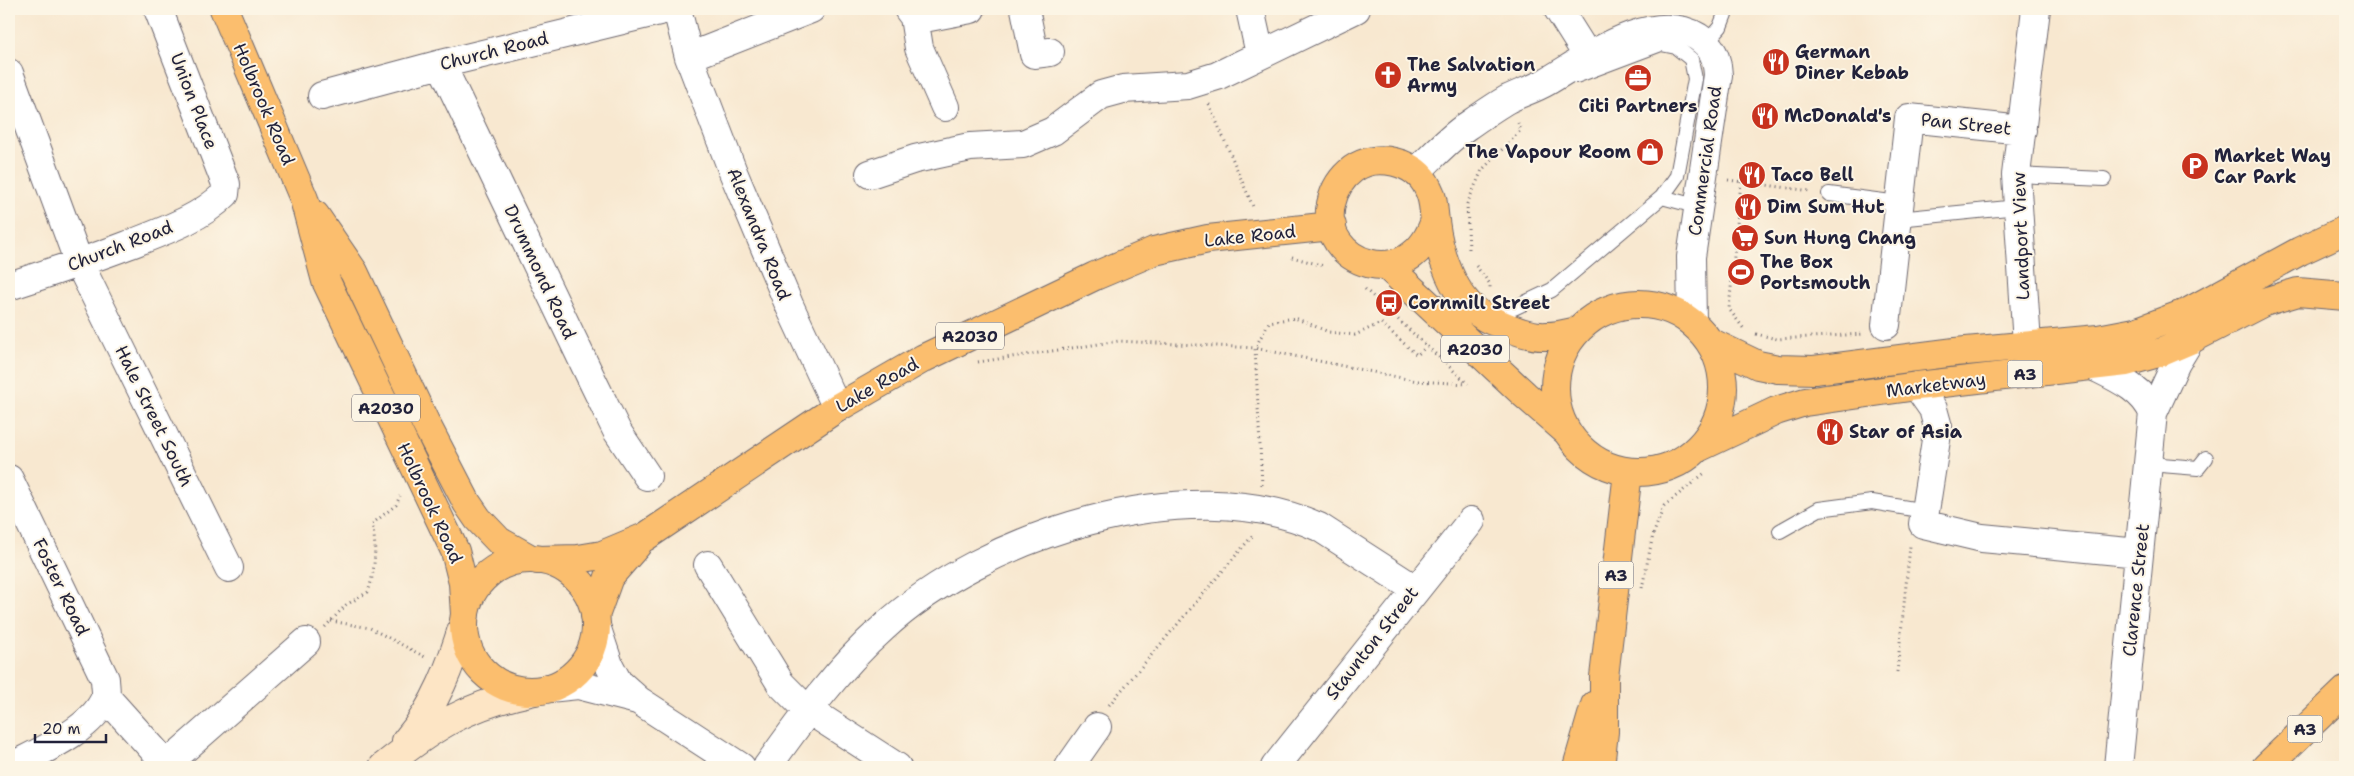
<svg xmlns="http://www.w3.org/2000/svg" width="2354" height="776" viewBox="0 0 2354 776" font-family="'Shantell Sans',sans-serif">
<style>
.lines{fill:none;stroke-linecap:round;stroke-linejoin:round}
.service-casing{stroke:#6d676f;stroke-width:16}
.minor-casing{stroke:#6d676f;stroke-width:30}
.secondary-casing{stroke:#6d676f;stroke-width:30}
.primary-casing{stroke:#6d676f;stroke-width:30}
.path{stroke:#6d676f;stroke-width:3;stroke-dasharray:1 4;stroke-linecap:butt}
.service{stroke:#fff;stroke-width:14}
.minor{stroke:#fff;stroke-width:28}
.secondary{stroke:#fde5c5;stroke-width:28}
.primary{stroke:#fbbe6e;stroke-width:28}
.labels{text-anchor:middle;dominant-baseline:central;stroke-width:4;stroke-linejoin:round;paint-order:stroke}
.shield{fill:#fcf5e5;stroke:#63616e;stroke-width:1}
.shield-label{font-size:16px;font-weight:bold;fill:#22223b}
.street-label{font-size:18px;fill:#22223b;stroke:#fcf5e5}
.poi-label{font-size:18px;font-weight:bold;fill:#22223b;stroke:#fcf5e5;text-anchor:start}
</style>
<rect width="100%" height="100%" fill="#fcf5e5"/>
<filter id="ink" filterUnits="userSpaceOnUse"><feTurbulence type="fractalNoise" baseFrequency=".02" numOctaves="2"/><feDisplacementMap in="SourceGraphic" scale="10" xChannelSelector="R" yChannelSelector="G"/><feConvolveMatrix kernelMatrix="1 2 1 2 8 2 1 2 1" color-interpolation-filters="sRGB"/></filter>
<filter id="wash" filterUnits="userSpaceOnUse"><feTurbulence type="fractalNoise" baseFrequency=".0096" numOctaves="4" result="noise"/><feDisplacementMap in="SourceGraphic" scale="20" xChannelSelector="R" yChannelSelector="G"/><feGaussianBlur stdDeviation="1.12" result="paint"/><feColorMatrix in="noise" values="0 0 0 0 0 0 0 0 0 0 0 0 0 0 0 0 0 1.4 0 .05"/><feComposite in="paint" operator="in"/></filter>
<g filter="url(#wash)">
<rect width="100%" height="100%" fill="#f8e8d0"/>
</g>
<g filter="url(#ink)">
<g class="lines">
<g class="service-casing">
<path id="service" d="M1706,43L1720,27L1727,9
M2016,175L2104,179
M1829,194L1899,203
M1662,197L1699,207
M1898,219L2018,207
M1485,315L1514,308L1552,290L1662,197L1677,176L1695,79L1691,59L1676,47L1661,44L1576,76
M2149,464L2198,468L2206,458
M1780,531L1819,509L1872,502L1925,511"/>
</g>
<g class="minor-casing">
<path id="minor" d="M677,9L689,57L733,172L790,307L837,408
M908,9L914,17L919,48L945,107
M1025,9L1034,54L1050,52
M1250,9L1260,54
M1558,9L1587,55
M914,17L924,18L971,9
M689,57L811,9
M441,64L594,384L617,431L647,476
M9,73L79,263L229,568
M322,96L441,64L668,9
M1416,172C1432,157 1448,139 1467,126C1480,117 1494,107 1508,99C1520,93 1534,89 1546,82C1586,59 1651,9 1698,37C1713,47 1717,58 1718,75L1691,257L1692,322
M870,174L915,159L970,147L1023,144L1053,131L1101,95L1123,89L1188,85L1217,76L1356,9
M9,286C49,273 89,260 128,245C161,232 200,219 225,194L226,184L158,9
M1886,325L1909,118L2022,130
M2027,344L2016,175L2036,9
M2095,367C2117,378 2143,389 2153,413
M1917,386L1933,409L1938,427L1923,524L1982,538L2139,553
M9,479L105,679C105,684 107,693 105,698C92,730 39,752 10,767
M708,565L781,684L804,707L897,767
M596,626L609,665L618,682L638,700L741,767
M549,688L578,685L637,700
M106,697L169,767
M167,764L306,642
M767,767C802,718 838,668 883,628C984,535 1188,468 1319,527L1415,589
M1069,767L1097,727
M1275,767L1471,521
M2118,767L2153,413L2176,363L2190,340"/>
</g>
<g class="secondary-casing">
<path id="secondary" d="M406,741C436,706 451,665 464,622
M383,767C436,725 467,705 534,691"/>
</g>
<g class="primary-casing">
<path id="primary" d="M224,9L304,199L326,281L455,551L463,583L465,615
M315,215L354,272L426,424L467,503L478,519L499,541L531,559
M1435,220C1411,297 1318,264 1331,204C1334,190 1341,178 1353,169C1376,152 1416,161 1428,188C1434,199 1433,208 1435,221C1439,253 1453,298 1483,316C1490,321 1499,323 1507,327C1519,332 1534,337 1547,336C1557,336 1568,333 1577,331
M1386,265L1525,395L1565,430
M1555 388a84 84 0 1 1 168 0a84 84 0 1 1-168 0Z
M1710,342L1758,365L1778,369L1814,370L1955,352L2098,339L2135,332L2188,312L2300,251L2345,230
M1700,447L1776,411L1805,402L1917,386L2126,362L2162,352L2190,340L2264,302L2298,292L2345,296
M464 625a66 66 0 1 1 132 0a66 66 0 1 1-132 0Z
M537,560L578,559L602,555L645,537L837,408L924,358L1095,276L1154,251L1208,239L1332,226
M595,616L609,577L637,545
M1577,767L1595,705
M1600,767L1604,732V677L1628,472
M2266,767L2345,691"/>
</g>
<path class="path" d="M1209,104L1254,209
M1728,180L1811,191
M1741,182L1729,309L1744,329
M1469,249L1467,204L1482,170L1521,130L1518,123
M1292,257L1324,266
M1476,266L1490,284V289
M1365,289L1468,384
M1756,334L1777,339L1864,334
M978,362L1119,341L1255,348L1417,381L1467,384
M1262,485L1255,348L1269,322L1295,318L1329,332L1355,335L1381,323L1417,355L1426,347
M1642,588L1653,535L1664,506L1706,472
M331,621L370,628L427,658
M325,627L346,605L368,592C375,572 377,545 372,524L396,505L400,496
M1897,672L1910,546
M1109,705L1254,534"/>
<use href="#service" class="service"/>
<use href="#minor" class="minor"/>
<use href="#secondary" class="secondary"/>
<use href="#primary" class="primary"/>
</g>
</g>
<defs>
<g id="restaurant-disc" transform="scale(1.4375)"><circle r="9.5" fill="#c8321e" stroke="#fcf5e5"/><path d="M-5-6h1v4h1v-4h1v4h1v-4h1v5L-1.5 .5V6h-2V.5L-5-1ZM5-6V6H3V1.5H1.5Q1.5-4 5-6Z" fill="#fff"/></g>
<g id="church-disc" transform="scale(1.4375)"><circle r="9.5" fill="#c8321e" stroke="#fcf5e5"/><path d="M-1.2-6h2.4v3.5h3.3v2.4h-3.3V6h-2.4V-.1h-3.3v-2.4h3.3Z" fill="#fff"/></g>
<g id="office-disc" transform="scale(1.4375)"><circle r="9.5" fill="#c8321e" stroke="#fcf5e5"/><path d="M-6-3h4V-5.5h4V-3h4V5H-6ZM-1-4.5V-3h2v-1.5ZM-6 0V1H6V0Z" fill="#fff"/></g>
<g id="shop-disc" transform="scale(1.4375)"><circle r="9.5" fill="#c8321e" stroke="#fcf5e5"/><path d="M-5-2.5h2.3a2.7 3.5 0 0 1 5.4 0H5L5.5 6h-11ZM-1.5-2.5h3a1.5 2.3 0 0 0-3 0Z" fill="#fff"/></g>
<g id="parking-disc" transform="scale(1.4375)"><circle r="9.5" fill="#c8321e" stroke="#fcf5e5"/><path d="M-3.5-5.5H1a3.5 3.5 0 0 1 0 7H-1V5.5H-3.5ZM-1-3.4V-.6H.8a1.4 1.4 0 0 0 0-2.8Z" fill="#fff"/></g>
<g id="supermarket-disc" transform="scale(1.4375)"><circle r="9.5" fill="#c8321e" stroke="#fcf5e5"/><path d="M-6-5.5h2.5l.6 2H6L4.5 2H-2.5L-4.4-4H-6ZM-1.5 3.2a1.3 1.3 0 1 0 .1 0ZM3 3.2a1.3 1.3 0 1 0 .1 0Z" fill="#fff"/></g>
<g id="stadium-disc" transform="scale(1.4375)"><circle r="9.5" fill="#c8321e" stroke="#fcf5e5"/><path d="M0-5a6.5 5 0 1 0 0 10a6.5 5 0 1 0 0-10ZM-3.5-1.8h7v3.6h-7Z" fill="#fff"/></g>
<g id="bus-disc" transform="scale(1.4375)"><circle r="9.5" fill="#c8321e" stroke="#fcf5e5"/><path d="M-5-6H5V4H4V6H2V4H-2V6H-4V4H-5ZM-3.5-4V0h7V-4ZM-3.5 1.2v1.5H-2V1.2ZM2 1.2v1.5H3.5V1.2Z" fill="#fff"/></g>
</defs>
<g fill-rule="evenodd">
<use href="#restaurant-disc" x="1776" y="62"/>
<use href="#church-disc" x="1388" y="75"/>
<use href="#office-disc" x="1638" y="78"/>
<use href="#restaurant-disc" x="1765" y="116"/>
<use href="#shop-disc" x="1650" y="152"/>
<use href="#parking-disc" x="2195" y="166"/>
<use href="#restaurant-disc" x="1752" y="175"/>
<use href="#restaurant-disc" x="1748" y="207"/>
<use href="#supermarket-disc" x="1745" y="238"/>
<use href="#stadium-disc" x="1741" y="272"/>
<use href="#bus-disc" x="1389" y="303"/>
<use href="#restaurant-disc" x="1830" y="432"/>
</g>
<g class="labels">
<g class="shield">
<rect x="936" y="322.5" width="68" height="27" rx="4"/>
<rect x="1441" y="335.5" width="68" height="27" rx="4"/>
<rect x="2007.5" y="360.5" width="35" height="27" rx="4"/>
<rect x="352" y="394.5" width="68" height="27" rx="4"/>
<rect x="1598.5" y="561.5" width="35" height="27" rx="4"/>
<rect x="2287.5" y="715.5" width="35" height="27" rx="4"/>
</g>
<g class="shield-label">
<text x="970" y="336">A2030</text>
<text x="1475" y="349">A2030</text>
<text x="2025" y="374">A3</text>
<text x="386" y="408">A2030</text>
<text x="1616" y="575">A3</text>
<text x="2305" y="729">A3</text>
</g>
<g class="street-label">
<text transform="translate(494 51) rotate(-14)">Church Road</text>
<text transform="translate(194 101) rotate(69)">Union Place</text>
<text transform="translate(264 104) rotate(67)">Holbrook Road</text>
<text transform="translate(1966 124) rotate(6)">Pan Street</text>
<text transform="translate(1705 161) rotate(-82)">Commercial Road</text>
<text transform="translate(759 234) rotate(68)">Alexandra Road</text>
<text transform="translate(1250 236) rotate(-6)">Lake Road</text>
<text transform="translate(2021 236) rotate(-92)">Landport View</text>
<text transform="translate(120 246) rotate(-21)">Church Road</text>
<text transform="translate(540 272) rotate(65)">Drummond Road</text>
<text transform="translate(877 385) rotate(-30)">Lake Road</text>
<text transform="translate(1936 385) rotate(-7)">Marketway</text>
<text transform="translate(154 416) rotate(64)">Hale Street South</text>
<text transform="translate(430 503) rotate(65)">Holbrook Road</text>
<text transform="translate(61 587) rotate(64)">Foster Road</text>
<text transform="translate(2136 590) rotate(-84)">Clarence Street</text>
<text transform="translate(1372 643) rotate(-52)">Staunton Street</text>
</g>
<g class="poi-label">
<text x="1795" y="52">German<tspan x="1795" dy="21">Diner Kebab</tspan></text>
<text x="1407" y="65">The Salvation<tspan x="1407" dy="21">Army</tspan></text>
<text x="1638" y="106" text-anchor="middle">Citi Partners</text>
<text x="1784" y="116">McDonald's</text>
<text x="1631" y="152" text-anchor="end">The Vapour Room</text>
<text x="2214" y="156">Market Way<tspan x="2214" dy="21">Car Park</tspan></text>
<text x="1771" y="175">Taco Bell</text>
<text x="1767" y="207">Dim Sum Hut</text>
<text x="1764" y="238">Sun Hung Chang</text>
<text x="1760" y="262">The Box<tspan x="1760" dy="21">Portsmouth</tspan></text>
<text x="1408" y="303">Cornmill Street</text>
<text x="1849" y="432">Star of Asia</text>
</g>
</g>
<rect width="2354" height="776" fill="none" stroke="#fcf5e5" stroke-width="30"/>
<path d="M35 734v8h71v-8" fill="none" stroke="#22223b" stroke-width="2.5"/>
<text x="42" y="734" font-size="15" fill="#22223b" stroke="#fcf5e5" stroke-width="4" paint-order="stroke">20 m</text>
</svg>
